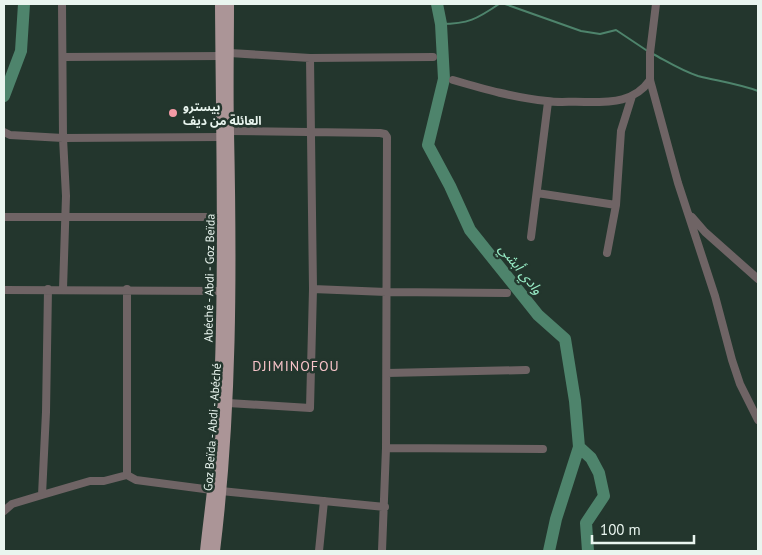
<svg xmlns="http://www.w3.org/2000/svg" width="762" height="555" viewBox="0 0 762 555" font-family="'PT Sans','Noto Sans Arabic',sans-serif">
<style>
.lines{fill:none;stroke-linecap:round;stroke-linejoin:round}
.stream{stroke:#4e846c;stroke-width:2}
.river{stroke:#4e846c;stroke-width:12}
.minor{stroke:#6f6465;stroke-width:8}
.major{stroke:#ab9597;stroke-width:10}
.poi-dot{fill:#f49aa5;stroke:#23362d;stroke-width:2}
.labels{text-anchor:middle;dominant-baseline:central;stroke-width:5;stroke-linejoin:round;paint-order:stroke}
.poi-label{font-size:12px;font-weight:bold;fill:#e9f5ef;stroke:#23362d;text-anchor:start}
.street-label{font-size:12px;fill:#e9f5ef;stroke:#23362d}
.water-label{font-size:14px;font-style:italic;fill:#9bf1ca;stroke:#23362d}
.neighbourhood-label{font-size:14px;letter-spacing:1px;fill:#f8c4c9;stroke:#23362d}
</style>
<rect width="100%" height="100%" fill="#23362d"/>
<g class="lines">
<path class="stream" d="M505,4L581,31L600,34L616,30L649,52
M441,24C468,24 477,19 499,4
M653,54C668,62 682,71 698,76C718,81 739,84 758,91"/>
<path class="river" d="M437,4L441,24L444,79L428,145L450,186L470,230L538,315L565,339L575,401L579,447L556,519L549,551
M4,96L21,51L24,4
M579,447L591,458L599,473L604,496L586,523L588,551"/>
<path class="minor" d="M62,4L63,138L66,196L63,289
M656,4L650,53V80L678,183L715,296L732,360L740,384L758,420
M230,53L310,58L433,57
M63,57L221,56
M453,80C484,89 515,98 547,101C559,103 572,101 585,102C610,102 634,103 650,80
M229,131L380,133L385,134L387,137L386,448L543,449
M4,132L10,135L63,138L221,137
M537,193L616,205
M4,217H226
M692,217L705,232L758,279
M531,237L548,102
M607,253L616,205L621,131L632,96
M48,289L46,412L42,495L90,481H104L127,475
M127,289V475L136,480L212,490
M313,289L386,292L507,293
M4,290L222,291
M387,373L526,370
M228,403L310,408L313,289L310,58
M221,491L385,507
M4,511L12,504L42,495
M319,551L324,501
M382,551L386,448"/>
<path class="major" d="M205,551C209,513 215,474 217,435C225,291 221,147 220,4
M215,551C232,412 232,272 229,132C228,89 229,47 229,4"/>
</g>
<circle class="poi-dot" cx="173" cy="113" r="5"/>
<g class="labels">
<g class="poi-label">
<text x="183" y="106">بيسترو<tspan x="183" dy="14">العائلة من ديف</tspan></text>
</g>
<g class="street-label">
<text transform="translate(209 278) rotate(-89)">Abéché - Abdi - Goz Beïda</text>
<text transform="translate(212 427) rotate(-86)">Goz Beïda - Abdi - Abéché</text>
</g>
<g class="water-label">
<text transform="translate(521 269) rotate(51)">وادي أبشي</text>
</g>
<g class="neighbourhood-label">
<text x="296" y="366">DJIMINOFOU</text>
</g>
</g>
<rect width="762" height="555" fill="none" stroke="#e9f5ef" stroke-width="10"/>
<path d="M592 535v8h102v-8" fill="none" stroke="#e9f5ef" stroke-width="2.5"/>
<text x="600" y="535" font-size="15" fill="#e9f5ef" stroke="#23362d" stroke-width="4" paint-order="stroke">100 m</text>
</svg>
